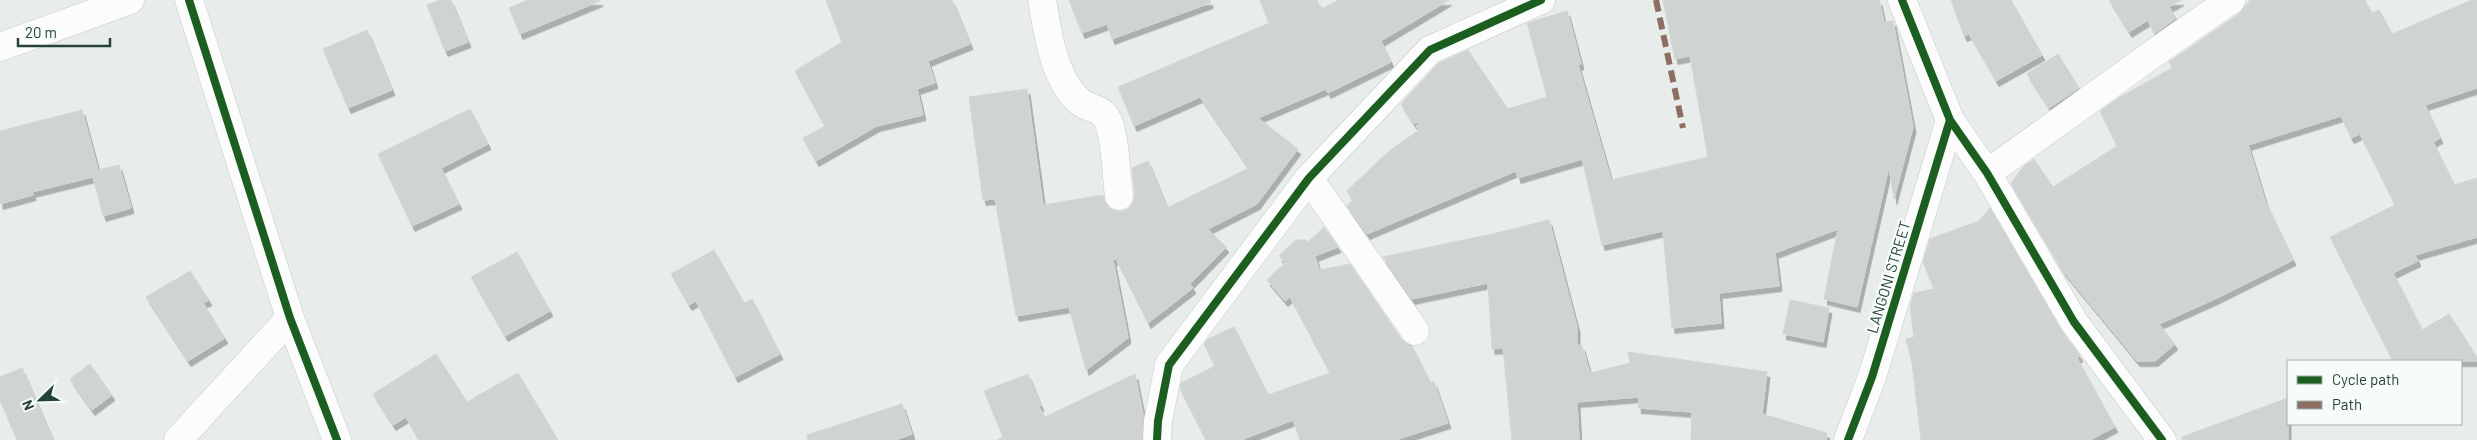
<svg xmlns="http://www.w3.org/2000/svg" width="2477" height="440" viewBox="0 0 2477 440" font-family="Barlow,sans-serif">
<style>
.building{fill:#cfd4d2;stroke:#d1d6d4;filter:url(#shadow)}
.lines{fill:none;stroke-linecap:round;stroke-linejoin:round}
.minor-casing{stroke:#c5cac8;stroke-width:29}
.minor{stroke:#fcfcfc;stroke-width:28}
.quiet{stroke:#8d6e63;stroke-width:6;stroke-dasharray:12 6;stroke-linecap:butt}
.cycleway-casing{stroke:#f7fbf9;stroke-width:11}
.cycleway{stroke:#1b5e20;stroke-width:8}
.labels{text-anchor:middle;dominant-baseline:central;stroke-width:4.5;stroke-linejoin:round;paint-order:stroke}
.street-label{font-size:15px;fill:#24423a;stroke:#f7fbf9}
</style>
<defs>
<filter id="shadow"><feDropShadow dx="3" dy="5.5" stdDeviation="0" flood-color="#0004"/></filter>
</defs>
<rect width="100%" height="100%" fill="#e8edeb"/>
<path class="building" d="M440,0H451L468,42L445,51L427,5Z
M528,0H600V1L520,34L509,8Z
M826,0H952L970,44L928,61L935,83L917,89L923,115L877,126L816,161L803,138L825,126L795,71L842,42Z
M1069,0H1210V3L1112,39L1107,24L1082,33Z
M1260,0H1317L1321,9L1339,0H1449L1381,41L1391,62L1328,93L1326,89L1258,118L1298,149L1257,204L1208,229L1226,247L1190,284L1193,288L1148,323L1116,259L1113,260L1128,338L1086,370L1069,307L1016,316L995,199L983,200L969,97L1027,89L1043,205L1103,195L1106,205L1112,210L1120,212L1128,209L1133,203L1135,195L1132,168L1148,161L1167,208L1249,168L1200,97L1134,126L1118,87L1269,23Z
M1663,0H1879L1884,22L1893,21L1913,127L1894,199L1889,166L1857,307L1824,299L1838,229L1775,253L1779,286L1719,293L1721,323L1672,328L1663,231L1602,245L1582,159L1518,178L1516,171L1367,234L1347,206L1353,200L1347,191L1389,151L1419,130L1416,126L1421,121L1414,124L1401,104L1439,63L1468,50L1508,109L1547,97L1527,23L1567,11L1581,64L1578,65L1611,180L1708,157L1690,56L1675,59Z
M1951,0H2011L2042,55L1996,81L1969,34L1964,36Z
M2109,0H2181L2169,7L2176,18L2154,34L2148,20L2129,32Z
M2250,0H2365L2372,13L2379,10L2392,34L2472,0H2477V88L2425,105L2440,138L2433,142L2454,185L2477,178V237L2415,255L2418,261L2393,273L2422,330L2449,314L2477,357V361H2393L2330,237L2395,205L2360,134L2351,138L2341,116L2248,145L2265,201L2293,260L2215,299L2159,324L2175,344L2155,361H2137L2063,271L2011,183L2024,166L2034,159L2053,187L2117,146L2100,111L2120,97L2172,68L2169,62L2240,13Z
M367,30L392,90L348,108L323,49Z
M2058,54L2079,88L2049,108L2027,74Z
M470,109L488,144L441,168L459,204L412,226L378,154Z
M82,110L98,170L119,165L131,208L103,216L93,177L32,192L33,195L0,204V131Z
M1990,208L2061,330L2080,356L2077,358L2115,427L2090,440H1921L1912,363L1906,339L1914,337L1910,307L1914,293L1934,289L1923,262L1930,239L1979,221Z
M1549,220L1577,327V345L1582,346L1590,373L1630,363L1628,352L1767,372L1762,414L1827,433L1826,440H1691L1692,412L1638,408L1639,397L1577,402L1579,440H1512L1503,348L1492,349L1488,283L1412,299L1383,257L1497,233Z
M1324,227L1338,247L1315,256L1319,270L1350,264L1402,340L1412,346L1430,383L1434,382L1448,423L1395,440H1300L1293,420L1241,440H1206L1180,389L1181,383L1215,366L1204,344L1208,339L1234,327L1268,395L1330,373L1290,297L1285,301L1267,280L1285,263L1279,256L1296,240H1306L1308,242Z
M714,250L744,303L752,299L780,354L735,377L696,301L689,305L671,274Z
M517,252L550,311L505,336L471,277Z
M190,271L209,300L203,303L225,338L188,361L146,297Z
M1790,300L1829,308L1823,342L1783,334Z
M436,354L467,402L518,373L558,440H419L406,417L393,425L373,394Z
M90,364L112,395L92,410L70,379Z
M22,368L53,440H17L0,400V377Z
M1028,374L1041,406L1039,407L1045,417L1135,374L1143,415L1142,440H997L1003,437L984,391Z
M2288,398V440H2182V437Z
M902,404L912,434L895,440H808L807,435Z"/>
<g class="lines">
<g class="minor-casing">
<path id="minor" d="M189,0L290,318L337,440
M1042,0C1048,33 1053,77 1079,101C1090,111 1103,105 1110,126C1116,147 1116,174 1119,196
M1902,0L1950,120L1987,173L2074,322L2162,440
M0,47L130,0
M1987,173C2069,116 2148,55 2231,0
M1309,178L1415,331
M178,440L290,318
M1157,440L1158,421L1169,365L1309,178L1430,50L1541,0
M1848,440L1872,377L1950,120"/>
</g>
<use href="#minor" class="minor"/>
<path class="quiet" d="M1656,0L1683,128"/>
<g class="cycleway-casing">
<path id="cycleway" d="M189,0L290,318L337,440
M1902,0L1950,120L1987,173L2074,322L2162,440
M1157,440L1158,421L1169,365L1309,178L1430,50L1541,0
M1848,440L1872,377L1950,120"/>
</g>
<use href="#cycleway" class="cycleway"/>
</g>
<g class="labels">
<g class="street-label">
<text transform="translate(1888 277) rotate(-73)">LANGONI STREET</text>
</g>
</g>
<rect x="2287" y="360" width="175" height="65" fill="#f7fbf9" stroke="#a3b1ad"/>
<rect x="2297" y="376" width="25" height="8" fill="#1b5e20" stroke="#a3b1ad"/>
<text x="2332" y="385" font-size="15" fill="#24423a">Cycle path</text>
<rect x="2297" y="401" width="25" height="8" fill="#8d6e63" stroke="#a3b1ad"/>
<text x="2332" y="410" font-size="15" fill="#24423a">Path</text>
<g transform="translate(40 400) rotate(247)" stroke="#f7fbf9" stroke-width="4" paint-order="stroke">
<path d="M0-4L9 19L0 12L-9 19Z" fill="#24423a"/>
<text y="-8" font-size="14" font-weight="bold" text-anchor="middle" fill="#24423a">N</text>
</g>
<path d="M18 38v8h92v-8" fill="none" stroke="#24423a" stroke-width="2.5"/>
<text x="25" y="38" font-size="15" fill="#24423a" stroke="#f7fbf9" stroke-width="4" paint-order="stroke">20 m</text>
</svg>
